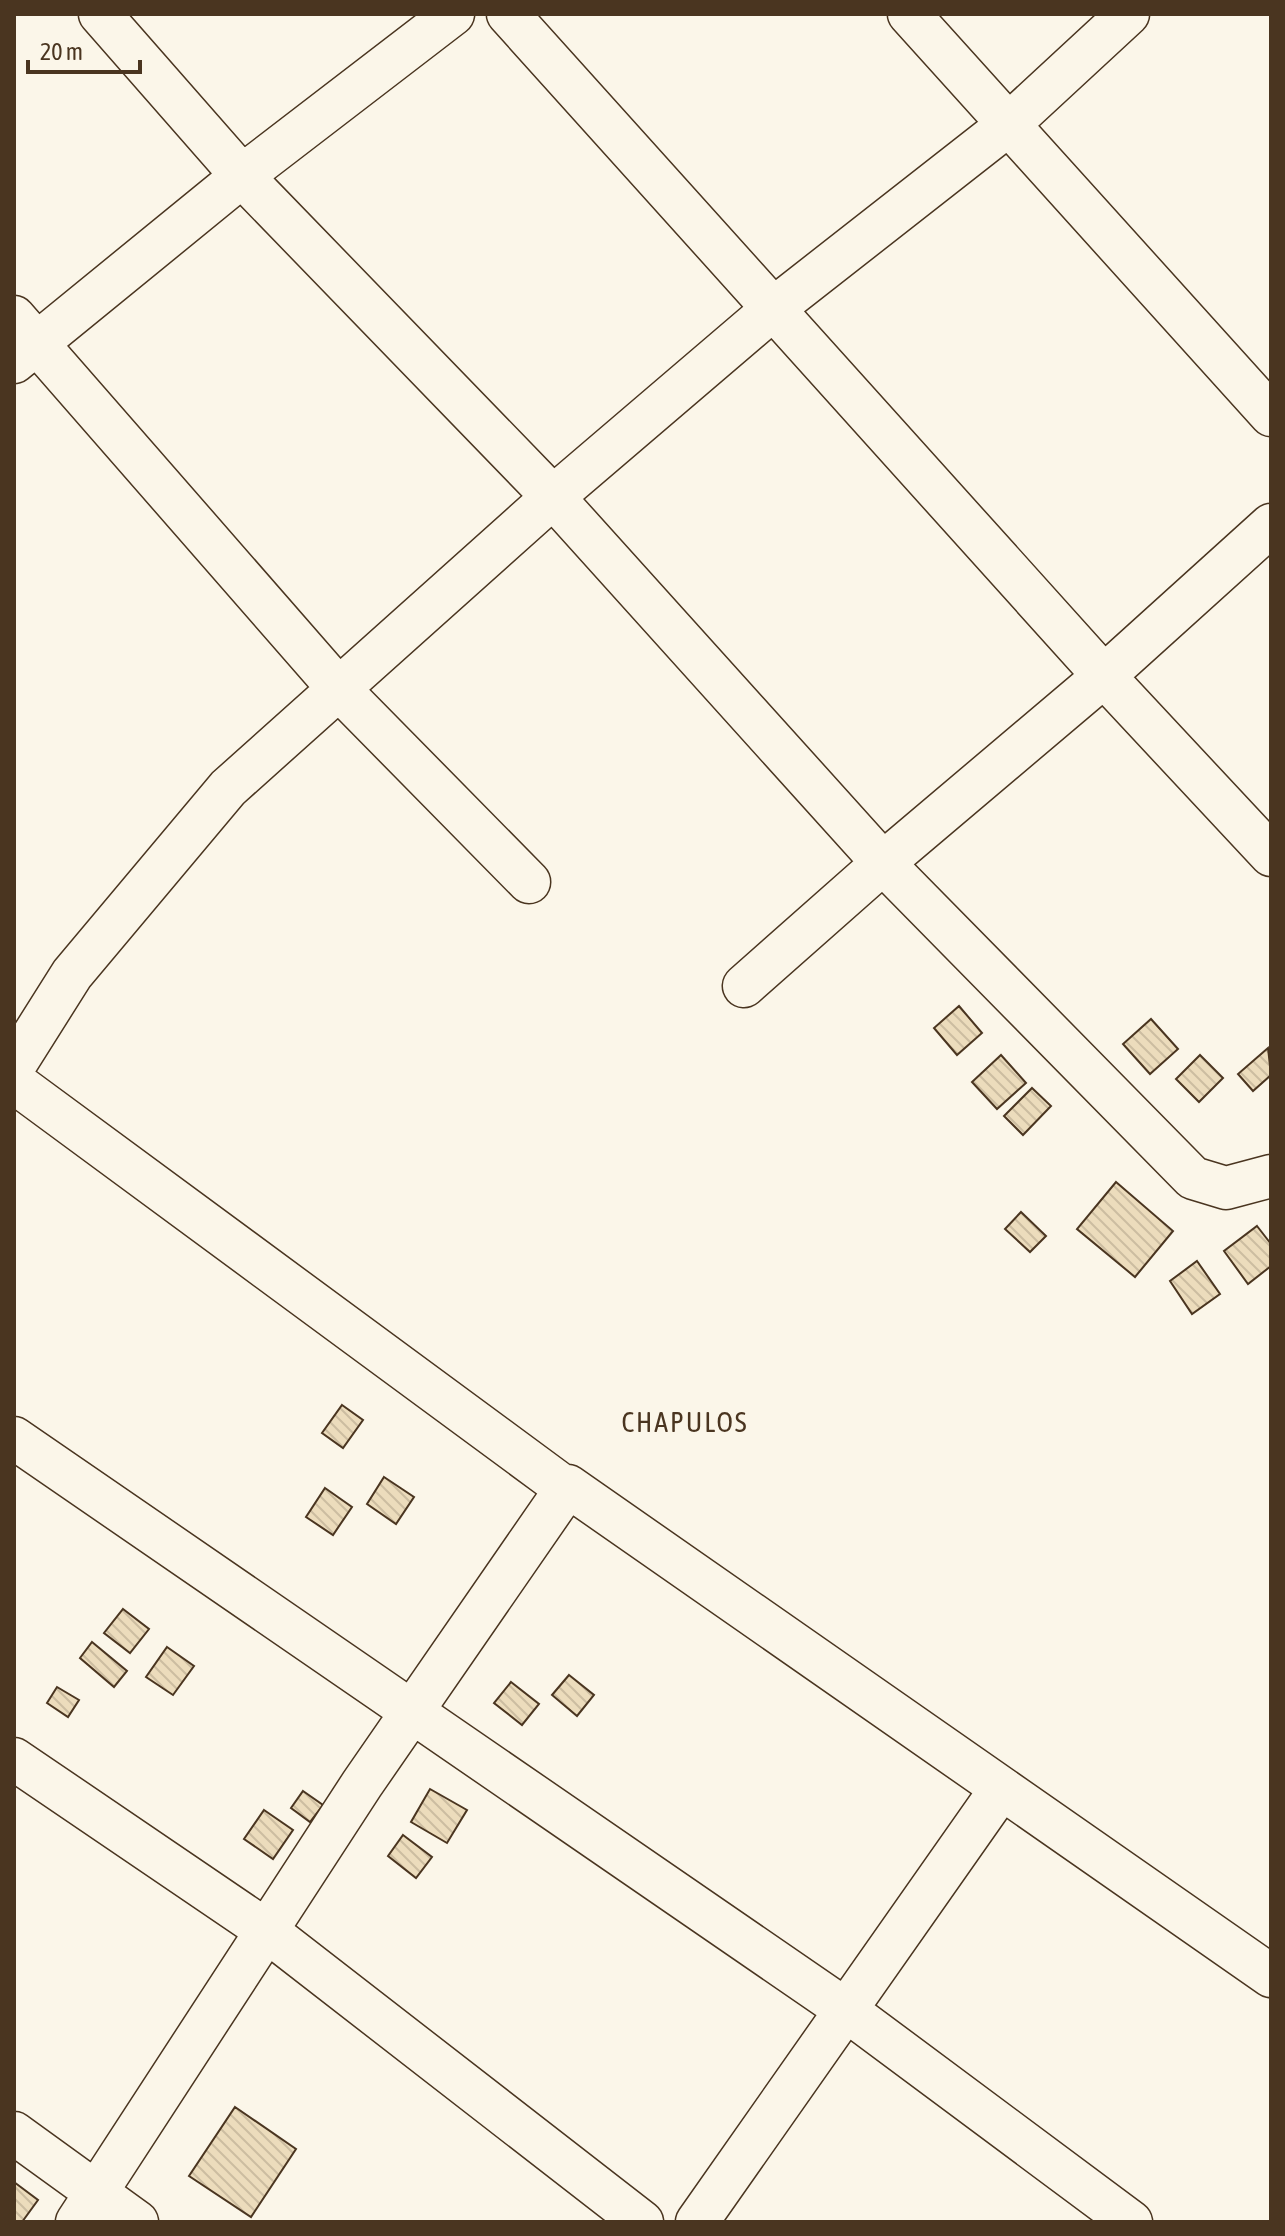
<svg xmlns="http://www.w3.org/2000/svg" width="1285" height="2236" viewBox="0 0 1285 2236" font-family="'Asap Condensed',sans-serif">
<style>
.building{fill:url(#building-back-hatch);stroke:#4a3520;stroke-width:2}
.lines{fill:none;stroke-linecap:round;stroke-linejoin:round}
.minor-casing{stroke:#4a3520;stroke-width:45}
.minor{stroke:#fbf6e9;stroke-width:42}
.labels{text-anchor:middle;dominant-baseline:central;stroke-width:6;stroke-linejoin:round;paint-order:stroke}
.quarter-label{font-size:28px;letter-spacing:2px;fill:#4a3520;stroke:#fbf6e9}
</style>
<defs>
<pattern id="building-back-hatch" width="6" height="6" patternUnits="userSpaceOnUse" patternTransform="scale(2)"><rect width="6" height="6" fill="#ecdcbc"/><path d="M-1 5l2 2M0 0l6 6M5-1l2 2" fill="none" stroke="#ccbda1"/></pattern>
</defs>
<rect width="100%" height="100%" fill="#fbf6e9"/>
<path class="building" d="M959,1006L982,1033L957,1055L934,1028Z
M1151,1019L1178,1049L1150,1074L1123,1044Z
M1268,1048L1271,1075L1253,1091L1238,1074Z
M1001,1055L1026,1083L997,1109L972,1082Z
M1200,1055L1223,1078L1199,1102L1176,1079Z
M1032,1088L1051,1106L1023,1135L1004,1116Z
M1116,1182L1173,1231L1135,1277L1077,1229Z
M1021,1212L1046,1236L1030,1252L1005,1229Z
M1257,1226L1271,1244V1266L1248,1284L1224,1251Z
M1197,1261L1220,1294L1192,1314L1170,1281Z
M342,1405L363,1420L343,1448L322,1433Z
M384,1477L414,1497L396,1524L367,1504Z
M325,1488L352,1507L333,1535L306,1517Z
M123,1609L149,1629L130,1653L104,1633Z
M92,1642L127,1671L114,1687L80,1658Z
M167,1647L194,1666L173,1695L146,1677Z
M569,1675L594,1695L577,1716L552,1695Z
M511,1682L539,1704L522,1725L494,1703Z
M57,1687L79,1700L68,1717L47,1703Z
M430,1789L467,1810L447,1843L411,1822Z
M303,1791L323,1805L310,1822L291,1808Z
M264,1810L293,1830L273,1859L244,1839Z
M403,1835L432,1857L416,1878L388,1856Z
M235,2107L296,2149L251,2217L189,2176Z
M14,2182L38,2200L22,2222H14Z"/>
<g class="lines">
<g class="minor-casing">
<path id="minor" d="M100,14L242,176L553,497L883,863L1104,676L1271,525
M508,14L1104,676L1271,855
M909,14L1271,415
M14,317L338,688L529,882
M14,362L242,176L453,14
M744,986L883,863L1193,1178L1226,1188L1271,1176
M14,1066L72,974L228,788L553,497L773,309L1008,125L1128,14
M14,1082L561,1485L568,1486L1271,1976
M14,1438L846,2010L1131,2222
M14,1759L267,1931L642,2222
M14,2133L137,2222
M77,2222L362,1784L568,1486
M697,2222L1001,1789"/>
</g>
<use href="#minor" class="minor"/>
</g>
<g class="labels">
<g class="quarter-label">
<text x="685" y="1422">CHAPULOS</text>
</g>
</g>
<rect width="1285" height="2236" fill="none" stroke="#4a3520" stroke-width="32"/>
<path d="M28 60v12h112v-12" fill="none" stroke="#4a3520" stroke-width="4"/>
<text x="40" y="60" font-size="24" fill="#4a3520" stroke="#fbf6e9" stroke-width="6" paint-order="stroke">20 m</text>
</svg>
